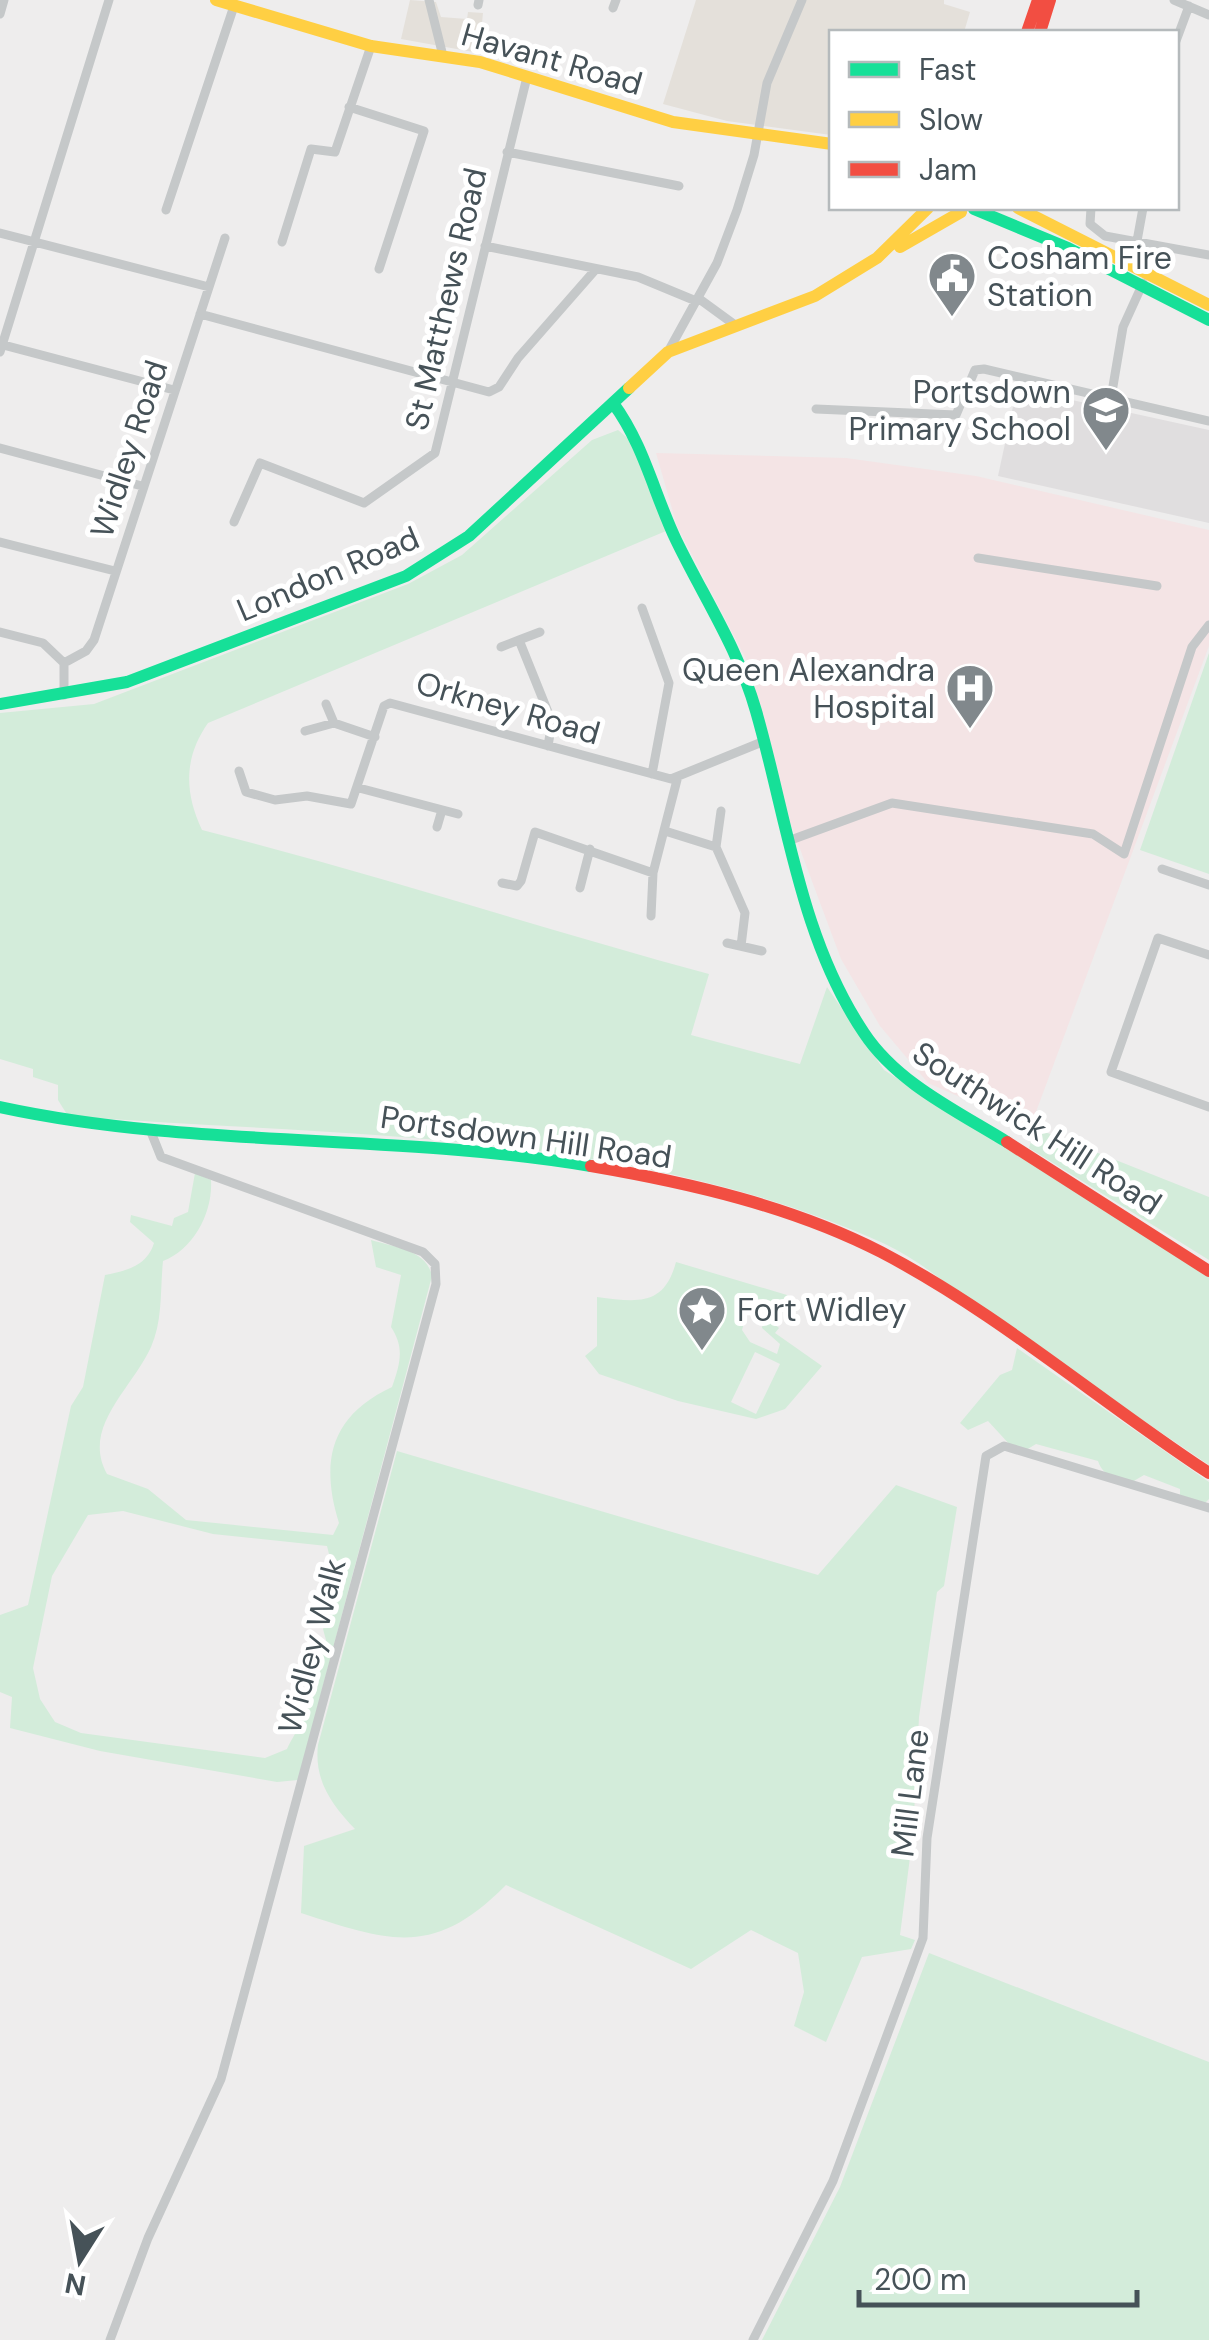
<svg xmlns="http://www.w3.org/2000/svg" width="1209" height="2340" viewBox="0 0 1209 2340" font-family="'DM Sans',sans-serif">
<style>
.commercial{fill:#e4e0da}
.education{fill:#e0dedf}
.medical{fill:#f4e4e5}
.green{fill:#d3ecda;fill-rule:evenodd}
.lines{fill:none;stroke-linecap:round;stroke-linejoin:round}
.street{stroke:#c5c8c9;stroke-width:9}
.fast{stroke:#16e098;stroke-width:12}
.slow{stroke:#ffcf43;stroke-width:12}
.jam{stroke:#f24e42;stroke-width:12}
.labels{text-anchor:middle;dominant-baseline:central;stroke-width:10;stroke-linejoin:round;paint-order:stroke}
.street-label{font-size:32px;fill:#465258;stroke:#fff}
.poi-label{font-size:32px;fill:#465258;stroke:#fff;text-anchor:start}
</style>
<rect width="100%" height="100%" fill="#eeeded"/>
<path class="commercial" d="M410,0L436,2L441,17L467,19L468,12L483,13L479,53L401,39Z
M696,0H944V4L970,12L964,32H832L831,135L727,121L663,104Z"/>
<path class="education" d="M1017,388L1209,430V523L998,476Z"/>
<path class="medical" d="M656,453L846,458L976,476L1209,530V646L1030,1128L928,1083L880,1026L841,959L781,798L748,663L677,526Z"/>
<path class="green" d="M618,430L631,441L666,531L208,723C184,757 184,792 202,830C372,873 539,928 709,974L691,1035L800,1064L827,987L884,1070L1209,1277V1465C1134,1414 1059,1363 985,1311C953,1290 920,1260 885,1244C631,1128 340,1137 68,1116L58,1100V1085L33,1077V1069L0,1059V713L94,704L408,584L462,555L592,440Z
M1209,653V874L1140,850Z
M1035,1128L1209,1197V1260L1029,1148Z
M195,1173L211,1180C213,1212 194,1249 163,1261C160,1290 163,1320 151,1347C132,1389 81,1427 107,1474L148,1489L186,1520L333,1535L339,1523C320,1462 330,1416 392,1387C400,1364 405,1348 391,1327L401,1275L376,1267L371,1240C394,1247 427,1250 432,1276L298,1780L277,1782L100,1751L10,1728L12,1697L0,1692V1615L28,1605L71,1406L83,1387L105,1275C126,1271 147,1266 154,1243L130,1222L131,1215L172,1226L174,1218L188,1212ZM123,1511L213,1534L327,1546L339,1594L323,1629L326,1640C315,1653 309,1686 307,1702C307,1717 293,1736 287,1749L265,1758L81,1733L55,1722L40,1699L33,1668L52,1576L88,1515Z
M676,1262L787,1295L792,1308L789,1313L784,1310L774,1324L779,1328L775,1333L822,1366L785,1409L756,1419L678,1401L599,1374L585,1356L597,1346V1297C637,1302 664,1307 676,1262ZM751,1297L766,1301L762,1328L780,1344L777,1354L750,1342L742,1330ZM755,1352L780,1364L756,1414L731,1402Z
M1017,1348L1209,1482V1499L1205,1503L1180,1495V1489L1144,1475L1132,1482C1117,1479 1103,1477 1098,1461L1036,1444L1026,1450L1011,1446L988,1421L968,1430L960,1423L1000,1375L1012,1370Z
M397,1451L818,1575L896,1485L957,1507L944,1586L937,1592L919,1717L913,1834L900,1935L915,1940L911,1949L862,1957L826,2042L794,2026L804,1992L798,1953L751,1930L691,1969L506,1885C434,1958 390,1942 301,1913L304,1846L355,1829C331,1804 314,1780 318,1745Z
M929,1953L1209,2062V2340H762L840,2187Z"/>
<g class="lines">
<path class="street" d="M429,0L443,56
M1174,0L1209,15
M478,5L479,0
M613,8L616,0
M0,14L4,0
M1176,41L1189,6
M349,107L424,131L379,269
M507,152L679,186
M1091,208L1090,224L1105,236L1209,255
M166,210L234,6
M0,233L209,287
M1137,241L1143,208
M282,242L311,149L335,152L371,46
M485,246L638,277L696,301
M698,298L735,325
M200,314L489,392L499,387L518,358L596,269
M0,344L174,390
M669,350L717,263L737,210L754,155L767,83L802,0
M0,352L109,0
M1111,398L1123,327L1143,283
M816,409L956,415L975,370L984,369L1209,421
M0,448L142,486
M234,522L260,463L364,503L435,453L527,77
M0,542L115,571
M978,558L1157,586
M642,608L669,683L652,774
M0,632L43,643L64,663V695
M540,632L519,640L552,722L548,746
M501,647L519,640
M64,663L86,651L94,640L225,238
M326,704L334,723
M305,731L334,723L375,737
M239,771L246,792L275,800L307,796L351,804L384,706L390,703L671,779L762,742
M359,788L458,814
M437,827L442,810
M665,831L716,847L745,913L741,946
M788,841L892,803L1093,834L1124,854L1192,647L1209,625
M716,847L721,811
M1162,869L1209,885
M502,883L517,886L521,881L535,832L653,873L677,780
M580,888L590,849
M651,916L653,873
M727,943L762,951
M1209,955L1158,938L1111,1072L1209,1107
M110,2340L148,2238L221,2079L436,1284L435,1264L423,1252L161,1157L151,1132
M753,2340L833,2181L923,1938L927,1838L986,1456L1004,1446L1209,1508"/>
<path class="fast" d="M974,209L1068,248L1209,320
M613,403C644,445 654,494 676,540C704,598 738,648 756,711C787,818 800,938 864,1033C897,1083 957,1111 1007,1142
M0,704L127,682L406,576L469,536L629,388
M0,1107C194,1149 395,1133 591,1166"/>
<path class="slow" d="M216,0L371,46L480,62L673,122L832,144
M1018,208L1209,305
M900,247L961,212
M629,388L668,352L815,296L877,258L928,208"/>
<path class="jam" d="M1027,32L1038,0
M1040,32L1050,0
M1007,1142L1209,1271
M591,1166C690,1183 791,1206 881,1252C998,1313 1099,1401 1209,1473"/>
</g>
<defs>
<g id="civic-pin" transform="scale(2.5)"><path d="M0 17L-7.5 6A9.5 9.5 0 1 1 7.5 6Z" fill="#81888c" stroke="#fff"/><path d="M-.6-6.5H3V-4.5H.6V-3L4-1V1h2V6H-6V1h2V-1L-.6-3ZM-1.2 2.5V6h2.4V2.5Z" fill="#fff"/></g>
<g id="school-pin" transform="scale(2.5)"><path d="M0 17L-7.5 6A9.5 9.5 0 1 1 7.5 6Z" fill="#81888c" stroke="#fff"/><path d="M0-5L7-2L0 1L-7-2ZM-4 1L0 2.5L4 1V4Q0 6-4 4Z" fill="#fff"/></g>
<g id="hospital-pin" transform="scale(2.5)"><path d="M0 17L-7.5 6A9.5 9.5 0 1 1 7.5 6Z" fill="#81888c" stroke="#fff"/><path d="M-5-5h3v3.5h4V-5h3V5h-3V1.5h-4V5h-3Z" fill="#fff"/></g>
<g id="sight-pin" transform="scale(2.5)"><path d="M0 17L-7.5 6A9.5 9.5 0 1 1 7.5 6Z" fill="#81888c" stroke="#fff"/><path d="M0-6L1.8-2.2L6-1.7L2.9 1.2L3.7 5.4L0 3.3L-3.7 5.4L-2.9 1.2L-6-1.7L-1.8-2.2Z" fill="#fff"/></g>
</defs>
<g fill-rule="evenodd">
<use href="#civic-pin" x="952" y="276"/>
<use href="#school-pin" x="1106" y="410"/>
<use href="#hospital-pin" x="970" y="688"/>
<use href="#sight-pin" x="702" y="1310"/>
</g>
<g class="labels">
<g class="street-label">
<text transform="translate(552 59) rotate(16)">Havant Road</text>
<text transform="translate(446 299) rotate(-77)">St Matthews Road</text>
<text transform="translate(129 449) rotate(-72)">Widley Road</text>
<text transform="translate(328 574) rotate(-23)">London Road</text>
<text transform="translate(508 708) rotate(16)">Orkney Road</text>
<text transform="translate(1037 1128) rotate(33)">Southwick Hill Road</text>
<text transform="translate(526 1137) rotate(8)">Portsdown Hill Road</text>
<text transform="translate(312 1646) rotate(-75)">Widley Walk</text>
<text transform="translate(910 1793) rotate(-83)">Mill Lane</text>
</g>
<g class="poi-label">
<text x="987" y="258">Cosham Fire<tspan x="987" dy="37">Station</tspan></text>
<text x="1071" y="392" text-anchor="end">Portsdown<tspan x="1071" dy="37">Primary School</tspan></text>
<text x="935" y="670" text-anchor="end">Queen Alexandra<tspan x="935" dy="37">Hospital</tspan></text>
<text x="737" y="1310">Fort Widley</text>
</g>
</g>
<rect x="829" y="30" width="350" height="180" fill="#ffffff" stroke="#b5babc" stroke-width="2.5"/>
<rect x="849" y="62" width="50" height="15" fill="#16e098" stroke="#b5babc" stroke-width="2.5"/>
<text x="919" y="80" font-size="30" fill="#465258">Fast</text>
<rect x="849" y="112" width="50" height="15" fill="#ffcf43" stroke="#b5babc" stroke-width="2.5"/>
<text x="919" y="130" font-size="30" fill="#465258">Slow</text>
<rect x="849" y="162" width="50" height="15" fill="#f24e42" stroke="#b5babc" stroke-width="2.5"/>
<text x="919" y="180" font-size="30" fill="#465258">Jam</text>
<g transform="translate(80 2260) rotate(191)" stroke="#ffffff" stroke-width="8" paint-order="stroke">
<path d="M0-8L18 38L0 25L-18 38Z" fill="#465258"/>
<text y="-15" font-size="28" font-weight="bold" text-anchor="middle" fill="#465258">N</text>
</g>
<path d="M859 2290v15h278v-15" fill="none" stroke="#465258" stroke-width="5"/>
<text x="874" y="2290" font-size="30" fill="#465258" stroke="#ffffff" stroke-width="8" paint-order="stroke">200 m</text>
</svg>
